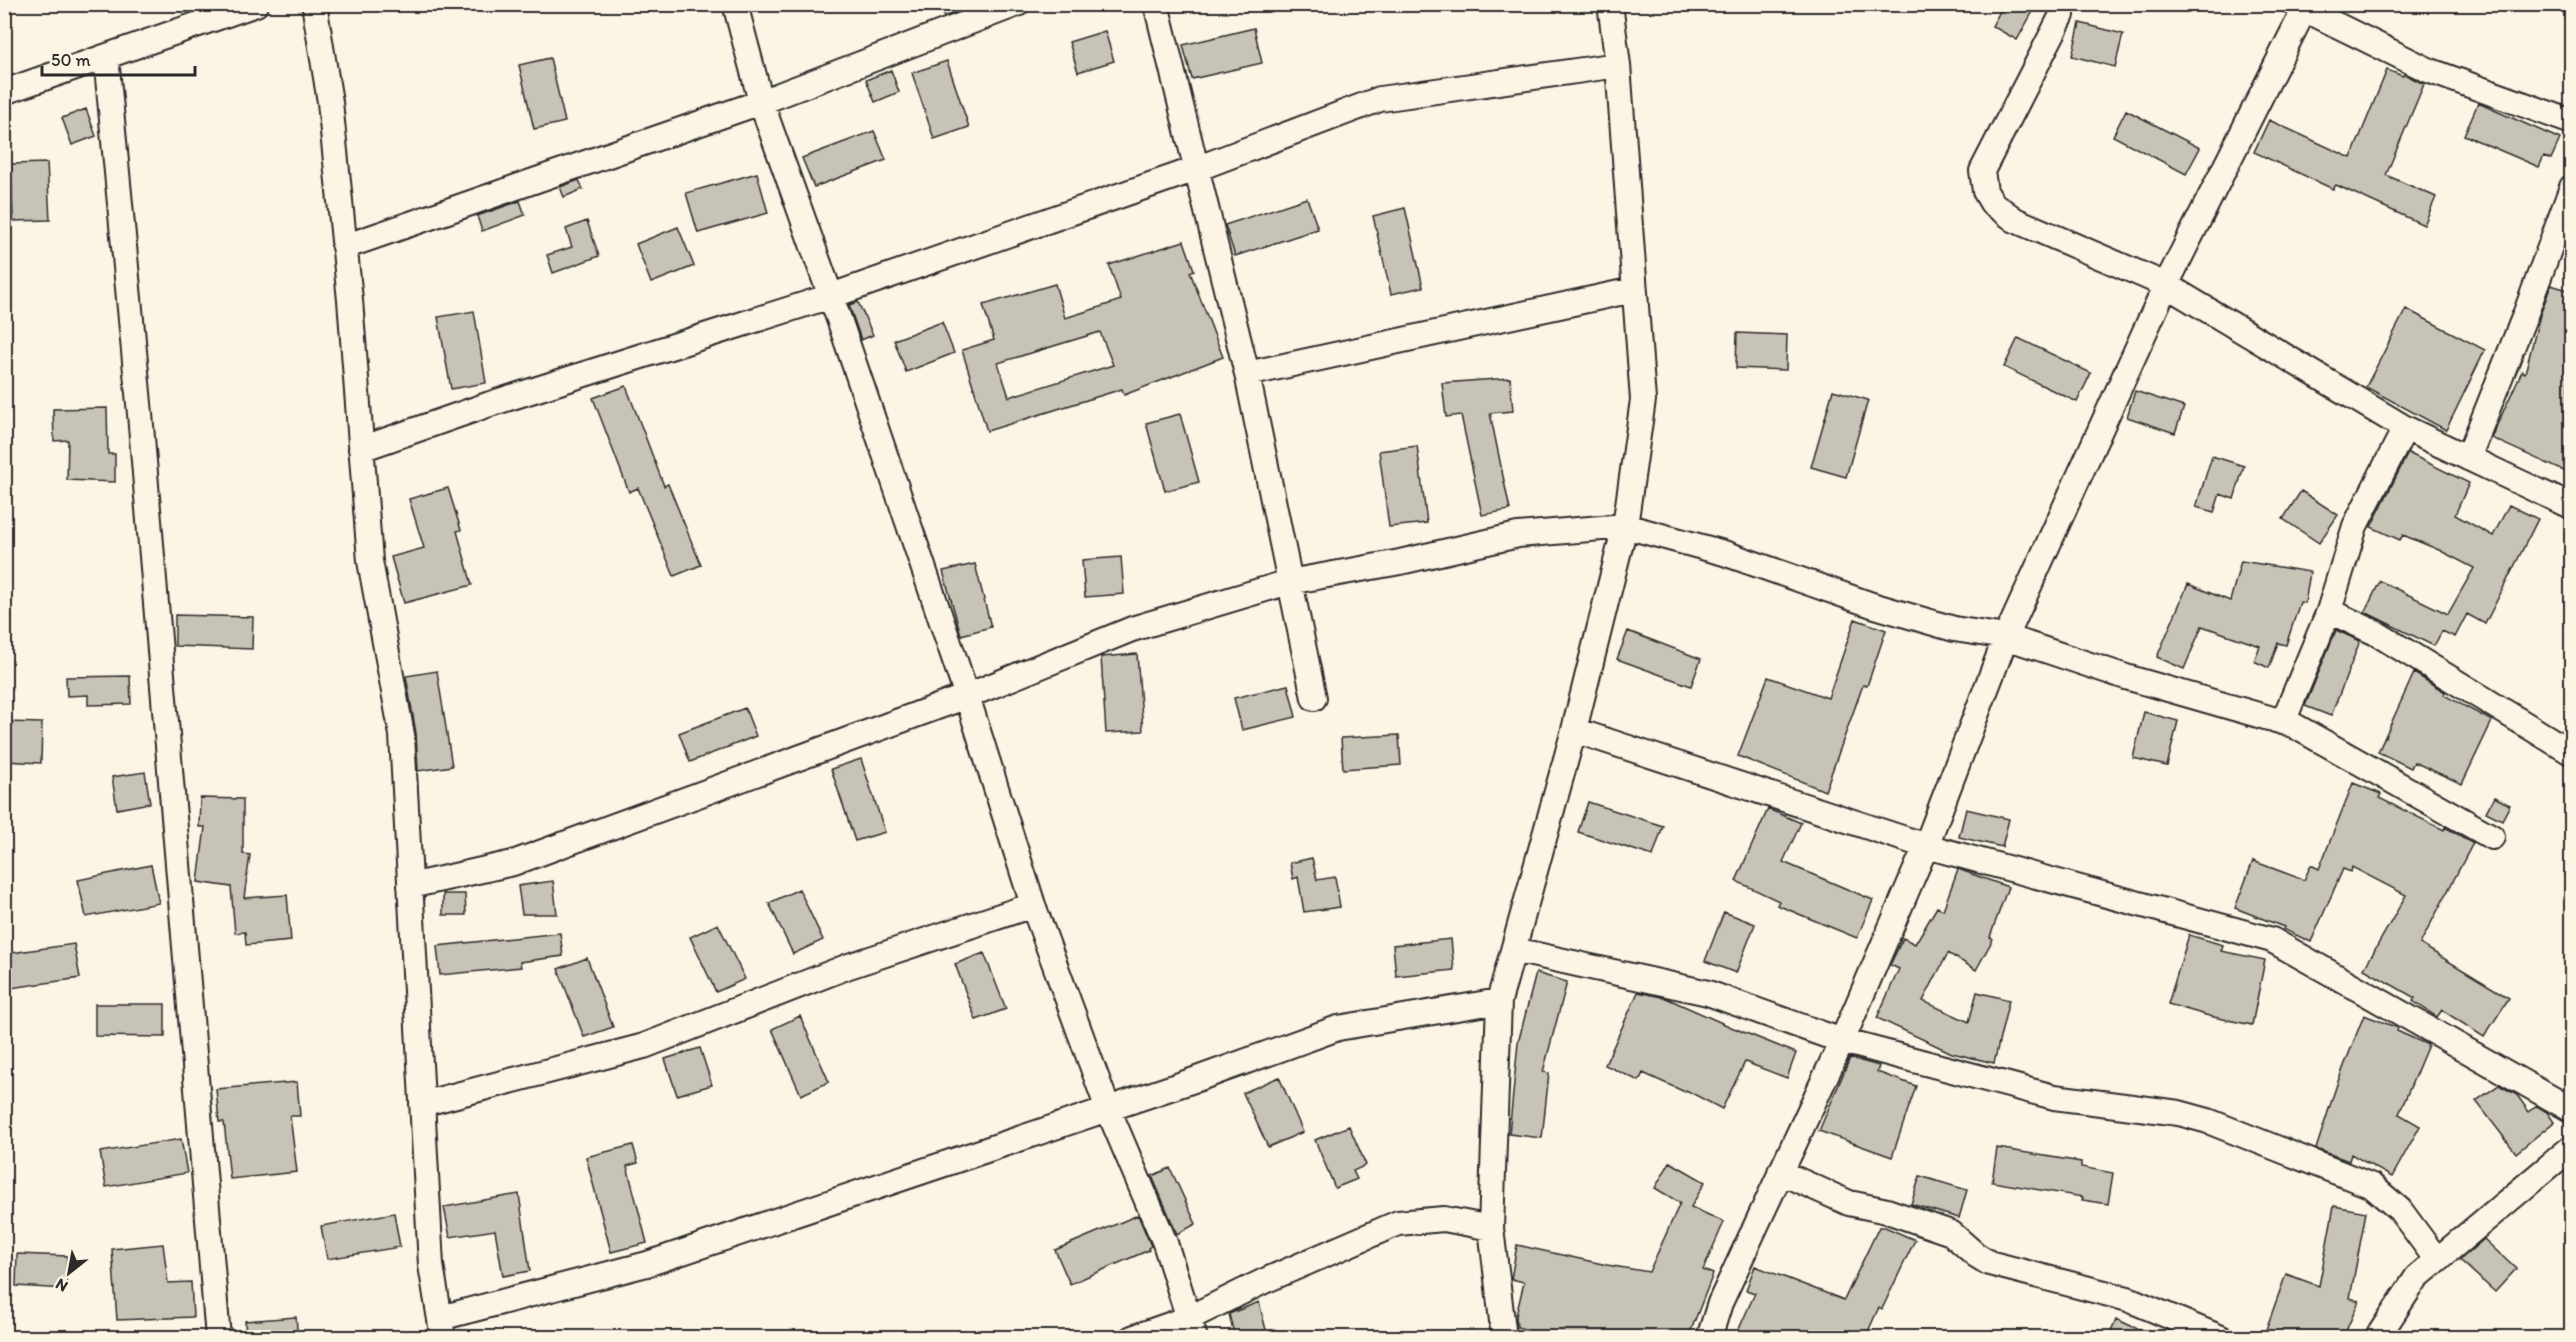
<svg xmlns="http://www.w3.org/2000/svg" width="2576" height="1342" viewBox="0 0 2576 1342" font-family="Itim,sans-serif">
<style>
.building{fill:#c8c3b7;stroke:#2b2b2b;stroke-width:1.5;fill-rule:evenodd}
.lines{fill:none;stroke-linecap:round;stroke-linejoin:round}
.minor-casing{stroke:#2b2b2b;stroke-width:28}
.minor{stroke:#fcf5e5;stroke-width:24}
</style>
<rect width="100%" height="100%" fill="#fcf5e5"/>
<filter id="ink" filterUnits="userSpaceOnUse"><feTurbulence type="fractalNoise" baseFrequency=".0167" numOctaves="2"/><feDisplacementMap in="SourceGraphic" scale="12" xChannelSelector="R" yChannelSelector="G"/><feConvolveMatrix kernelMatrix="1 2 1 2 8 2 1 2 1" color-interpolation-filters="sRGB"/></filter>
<g filter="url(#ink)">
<path class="building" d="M950,4H976L944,17L941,7Z
M2004,4H2037L2017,40L1992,26Z
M2080,23L2123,34L2115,67L2072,56Z
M1254,28L1262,63L1192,79L1183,45Z
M1105,31L1114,61L1078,72L1069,42Z
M550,58L565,122L534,129L519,65Z
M947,61L969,127L934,139L912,73Z
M891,70L899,92L875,102L866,80Z
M2387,70L2403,76L2404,74L2424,84L2386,175L2436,197L2424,225L2336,185L2333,189L2254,152L2269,120L2351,158Z
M2478,103L2560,139L2551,159L2544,156L2539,167L2464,135Z
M86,109L96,136L72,145L62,118Z
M2126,110L2200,148L2186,174L2113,136Z
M874,131L886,160L814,187L802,158Z
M47,163L50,220L13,221L11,164Z
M757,173L768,213L698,233L686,193Z
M579,180L583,189L564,197L560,187Z
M1307,198L1318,229L1235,256L1225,225Z
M520,201L525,215L482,231L477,216Z
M1405,208L1423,287L1391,294L1373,216Z
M587,221L599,256L553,273L547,255L572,247L566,229Z
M678,227L694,266L651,283L636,244Z
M1184,241L1194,270L1190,272L1223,357L1124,395L1122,389L987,431L962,350L994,340L983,305L1055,284L1065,318L1097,308L1121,300L1109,265ZM1100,332L1113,365L1009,397L998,363Z
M2551,285L2571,291V461L2566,472L2491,438L2522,371L2525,373L2540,315Z
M858,302L873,335L861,340L849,305Z
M2406,309L2485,350L2446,430L2366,387Z
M474,311L486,383L451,389L438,317Z
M942,322L954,353L906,372L894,340Z
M1737,333L1787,335L1786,370L1736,368Z
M2018,338L2091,373L2077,402L2004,367Z
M1510,378L1513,411L1490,413L1510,510L1482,515L1461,415L1446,417L1442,383Z
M626,386L664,486L668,484L701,565L674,576L638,488L629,492L593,398Z
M1833,390L1868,400L1846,477L1811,467Z
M2135,391L2184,407L2175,433L2127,417Z
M107,408L108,454H115V482L67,480L68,440L54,441L53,409Z
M1180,414L1199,482L1165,491L1146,423Z
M1417,446L1427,523L1389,527L1379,451Z
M2408,453L2469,483L2455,515L2493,536L2509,505L2538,519L2485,624L2467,614L2455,637L2442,631L2434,646L2365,612L2380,581L2448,614L2474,568L2439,550L2403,535L2400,540L2371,527Z
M2212,456L2244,466L2234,499L2220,494L2214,512L2196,507Z
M448,488L461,530L457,531L472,585L404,603L391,557L424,548L409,499Z
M2301,491L2338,515L2319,543L2283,519Z
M1121,557L1124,594L1085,597L1082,560Z
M2241,561L2310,572L2305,603L2300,602L2286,645L2278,643L2269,668L2254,661L2260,646L2202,626L2184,669L2157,657L2188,584L2230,601Z
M975,564L991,627L961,635L943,571Z
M175,615L253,617L252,649L175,646Z
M1855,619L1886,630L1867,686L1863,685L1825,791L1738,756L1768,677L1828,698Z
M2336,630L2360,641L2331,716L2305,706Z
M1628,631L1701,659L1691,686L1617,659Z
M1137,654L1143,731L1106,733L1101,657Z
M437,671L452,766L418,771L416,733L406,676Z
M2414,673L2445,692L2444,695L2492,721L2462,784L2414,762L2411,768L2378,752Z
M130,676L131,704L88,705V695L67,696L66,677Z
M1288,685L1296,717L1242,730L1234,698Z
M745,708L756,736L690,762L679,733Z
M2144,712L2178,721L2167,766L2133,758Z
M4,722L42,723L41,763L4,761Z
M1399,735L1401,765L1343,769L1341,738Z
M861,759L885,832L855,841L831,769Z
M145,772L150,803L117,809L112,777Z
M2353,783L2381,794L2379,798L2444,830L2445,827L2473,843L2420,944L2509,998L2484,1037L2442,1010L2437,1017L2413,1001L2415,998L2364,969L2406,895L2352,867L2351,872L2343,869L2311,942L2283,929L2284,927L2235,908L2253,861L2304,880L2311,865L2319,869Z
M2494,797L2510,805L2502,820L2486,812Z
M200,798L243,799V854L250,855L244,898L287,895L291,941L246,945L245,932L235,933L231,887L198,882L205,827H199Z
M1588,802L1663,826L1653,856L1578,832Z
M1768,809L1801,823L1783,862L1873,900L1857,938L1777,905L1779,901L1736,881Z
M1966,809L2009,819L2002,847L1959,837Z
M1312,858L1317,880L1335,877L1340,907L1304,912L1298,877L1293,879L1290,863Z
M151,865L159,903L86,917L78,880Z
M1958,869L2008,887L1990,937L1993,939L1976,970L1948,953L1923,1001L1969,1022L1977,992L2009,1000L1994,1063L1952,1053L1877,1018L1899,969L1890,965L1903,938L1915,944L1937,907L1943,910Z
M553,881L557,914H522L518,886Z
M799,889L823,940L793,954L769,903Z
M443,894H465L466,915H443Z
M1724,912L1755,924L1736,973L1705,961Z
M718,924L745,979L716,992L690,937Z
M560,933L563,956L520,962L521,967L440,975L437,946Z
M2189,935L2223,945L2221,951L2265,960L2252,1025L2209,1016L2168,1004Z
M1451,939L1454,970L1396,976L1393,945Z
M74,944L80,978L4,989V954Z
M984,953L1006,1009L976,1020L955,964Z
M587,958L613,1027L584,1037L558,969Z
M1536,973L1567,982L1543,1072L1549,1073L1542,1138L1509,1134L1518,1043Z
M1638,992L1666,998L1731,1027L1796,1053L1787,1078L1745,1062L1722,1109L1686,1090L1685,1092L1643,1073L1639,1081L1605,1065Z
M95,1004H165V1037L95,1036Z
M2364,1015L2398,1028L2397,1031L2428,1045L2399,1114L2420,1126L2392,1177L2351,1154L2349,1161L2316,1149L2337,1084Z
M800,1016L829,1082L801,1095L772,1029Z
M700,1048L712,1085L677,1095L665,1059Z
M1850,1058L1879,1066L1877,1072L1916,1086L1892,1157L1819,1131Z
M1279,1077L1303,1132L1268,1147L1243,1093Z
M297,1082L300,1116H290L297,1172L230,1179L224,1122H219L216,1089Z
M2499,1085L2517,1095L2529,1112L2537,1106L2547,1112L2554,1122L2516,1153L2476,1101Z
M1349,1126L1366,1165L1353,1171L1357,1179L1335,1188L1315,1140Z
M181,1139L187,1173L106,1187L100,1152Z
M633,1145L638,1163L627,1166L647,1243L611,1252L586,1157Z
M1997,1148L2081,1162V1167L2113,1173L2108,1204L2082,1200L2083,1197L1992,1182Z
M1670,1162L1705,1182L1691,1207L1724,1222L1703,1270L1713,1274L1688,1338H1558L1517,1327L1516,1316L1524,1282L1511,1279L1517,1245L1607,1265L1649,1272L1680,1203L1655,1188Z
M1170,1168L1196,1224L1177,1234L1152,1176Z
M1920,1176L1967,1190L1959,1218L1911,1204Z
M519,1194L530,1271L503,1276L495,1230L450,1237L444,1207Z
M2334,1206L2366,1212L2350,1298L2359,1301L2343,1338H2263L2286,1274L2319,1286Z
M394,1213L400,1247L327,1259L321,1226Z
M1138,1215L1151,1246L1148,1248L1149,1250L1070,1284L1055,1250Z
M1879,1227H1885L1915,1240L1882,1309L1879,1307L1865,1338H1735L1755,1293L1746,1290L1755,1266L1844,1300Z
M2484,1239L2516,1269L2495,1292L2460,1260Z
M163,1244L168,1283L191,1282L193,1317L117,1320L112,1249Z
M17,1254L67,1256L66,1289L16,1286Z
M1259,1302L1268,1338H1235L1229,1314Z
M296,1317L298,1338H246L245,1321Z
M2116,1319L2157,1338H2108Z"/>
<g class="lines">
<g class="minor-casing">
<path id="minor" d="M314,4L330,102L350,300L370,561L402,735L431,1265L443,1338
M735,4L761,102L840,322L967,696L1033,905L1108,1109L1165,1243L1195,1338
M1156,4L1247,374L1314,698
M2294,4L2428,70L2572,122
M2062,15L1982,171L1985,191L1992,203L2015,220L2166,285L2405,428L2572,507
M106,57L140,414L218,1338
M4,92L256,4
M344,247L761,102L1017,4
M1247,374L1633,290
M2405,428L2355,526L2329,611L2376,633L2572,753
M361,449L490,404L831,296L1196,169L1380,99L1618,65
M2468,458L2525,315L2572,187
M2283,722L2329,611
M1574,730L1926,846L2272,940L2572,1110
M410,886L513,863L967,696L1132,629L1289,582L1400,562L1518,535L1625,526L1724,553L1872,605L1954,629L2006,637L2126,677L2293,725L2492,837
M1514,950L1708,993L1842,1041L2054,1097L2179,1113L2208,1121L2372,1186L2400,1210L2437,1260
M422,1104L644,1046L849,966L1033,905
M1780,1172L1849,1203L1887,1211L1951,1233L1976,1255L1989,1263L2128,1299L2221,1338
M440,1318L647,1264L1197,1079L1338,1028L1499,1001
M1132,1338L1189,1318L1262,1282L1398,1223L1444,1219L1491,1228
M1504,1338L1491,1228L1499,1001L1574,730L1625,526L1643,400L1618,65L1610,4
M1709,1338L1720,1303L1842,1041L1926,846L2006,637L2166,285L2307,4
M2377,1338L2417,1277L2572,1147"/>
</g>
<use href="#minor" class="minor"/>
</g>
</g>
<rect width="2576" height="1342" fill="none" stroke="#fcf5e5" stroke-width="24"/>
<rect x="12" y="12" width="2552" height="1318" fill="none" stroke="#2b2b2b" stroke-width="2" filter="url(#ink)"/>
<g transform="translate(69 1273) rotate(211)" stroke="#fcf5e5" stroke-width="4.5" paint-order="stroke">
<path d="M0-4.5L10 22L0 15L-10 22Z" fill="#2b2b2b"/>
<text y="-9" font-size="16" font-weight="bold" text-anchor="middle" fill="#2b2b2b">N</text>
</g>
<path d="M42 66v9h153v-9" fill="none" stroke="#2b2b2b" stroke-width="3"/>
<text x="51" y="66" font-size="18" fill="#2b2b2b" stroke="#fcf5e5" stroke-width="4.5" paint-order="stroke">50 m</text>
</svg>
